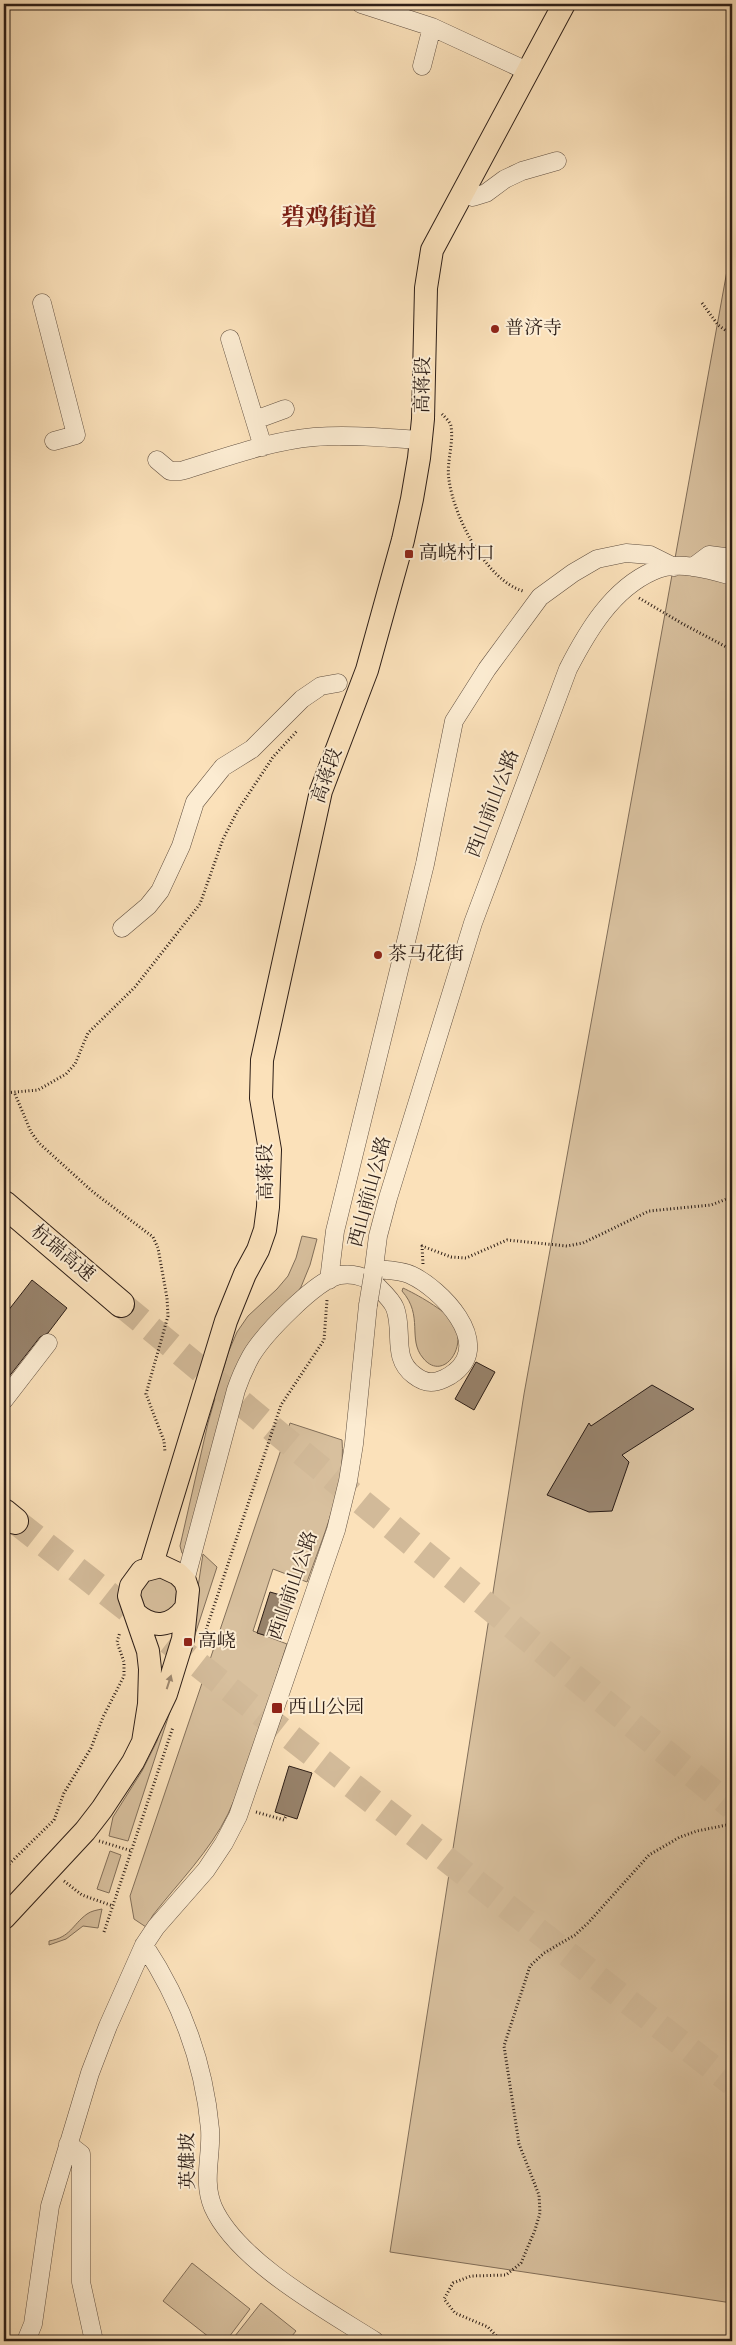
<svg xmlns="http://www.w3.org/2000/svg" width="736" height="2345" viewBox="0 0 736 2345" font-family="'Old Standard TT','Noto Serif SC',serif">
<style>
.green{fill:#d8c09e;stroke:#826f5a}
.building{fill:#98836c;stroke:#2d1e17}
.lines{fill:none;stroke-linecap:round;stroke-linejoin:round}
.highway-tunnel{stroke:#d2ba99;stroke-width:26;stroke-dasharray:26 13;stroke-linecap:butt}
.minor-casing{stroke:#604f40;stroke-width:19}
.major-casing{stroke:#2d1e17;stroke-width:24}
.highway-casing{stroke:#2d1e17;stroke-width:28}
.path{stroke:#2d1e17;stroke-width:3;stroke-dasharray:1 2.5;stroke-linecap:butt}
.minor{stroke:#fcecd2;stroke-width:18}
.major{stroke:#fbe1ba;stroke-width:22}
.highway{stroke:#fbe1ba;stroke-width:26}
.minor-bridge-casing{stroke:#604f40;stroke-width:19;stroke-linecap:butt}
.minor-bridge{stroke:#fcecd2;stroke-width:18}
.oneway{fill:#9e8971}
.poi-dot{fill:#8f2418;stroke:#fcecd2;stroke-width:2}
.labels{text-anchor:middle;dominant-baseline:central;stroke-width:4;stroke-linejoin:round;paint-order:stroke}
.poi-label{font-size:19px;fill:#2d1e17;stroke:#fcecd2;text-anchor:start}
.street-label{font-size:19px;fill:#2d1e17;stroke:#fcecd2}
.district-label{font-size:24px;font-weight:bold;fill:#7a1f14;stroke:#fcecd2}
</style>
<rect width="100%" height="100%" fill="#fbe1ba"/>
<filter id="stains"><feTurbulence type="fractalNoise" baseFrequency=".004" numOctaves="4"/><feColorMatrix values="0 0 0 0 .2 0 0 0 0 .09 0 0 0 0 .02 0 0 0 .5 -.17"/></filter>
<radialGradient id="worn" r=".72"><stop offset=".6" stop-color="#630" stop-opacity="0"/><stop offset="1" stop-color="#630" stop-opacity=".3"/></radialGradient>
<path class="green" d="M732,243V2303L390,2252L524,1394Z
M302,1236L317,1239L310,1265L301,1287L291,1302L258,1337L186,1555L182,1553L180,1546L208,1423L228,1353L237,1332L248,1316L277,1289L288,1276L296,1258Z
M403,1288C416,1294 445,1310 453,1322C469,1346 443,1383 423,1358C407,1339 424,1316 402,1291Z
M290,1423L342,1440C346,1485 322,1539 307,1582L273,1569L253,1631L287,1644C269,1698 252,1763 228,1814C210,1851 178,1883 153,1915L146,1927L134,1919L130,1896Z
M203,1554L217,1567L128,1841L109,1836L113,1817L142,1771L157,1741L189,1646Z
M154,1576L168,1578L177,1588L175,1608L158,1617L142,1607L140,1589Z
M110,1851L121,1855L109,1893L97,1889Z
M102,1909L98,1928L83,1926L66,1939L49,1945V1941C71,1937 72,1925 87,1914C91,1911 97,1910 102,1909Z
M192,2263L250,2309L226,2341H214L163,2301Z
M261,2303L296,2331L288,2341H231Z"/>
<path class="building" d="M32,1280L67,1308L48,1333L40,1337L4,1383V1316Z
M476,1362L495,1372L474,1410L455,1399Z
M652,1385L694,1409L622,1455L629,1462L612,1511L589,1512L547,1495L589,1423L591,1426Z
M270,1592L291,1598L277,1639L257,1633Z
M289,1766L312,1773L297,1819L275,1812Z"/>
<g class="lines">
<path class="highway-tunnel" d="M121,1304L732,1807
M15,1521L732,2083"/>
<g class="minor-casing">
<path id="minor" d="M361,4L432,27L527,71
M422,66L432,27
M462,193L473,197L486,193L505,179L522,171L557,161
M42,303L76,435L54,441
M230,339L263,447
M255,420L285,409
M157,460L170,471H181C224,458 269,441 314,437C350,434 386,438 421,440
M693,567L709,555L732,558
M122,928L148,906L160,891L181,846L195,802L223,767L252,749L302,699L321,686L338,683
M373,1275L378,1236L388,1198L473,923L568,669C587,632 612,589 653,571C677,560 708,569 732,576
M329,1280L335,1231L425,864L454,721L487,669L540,597L573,573L597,559L626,553L650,555L674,567
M4,1400L48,1343
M185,1581L236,1390C240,1378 245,1367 251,1356C264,1334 316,1280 340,1275C353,1273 366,1277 376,1285C382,1291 392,1300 395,1308C404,1331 391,1358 414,1375C419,1379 425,1382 431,1382C439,1382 449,1377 455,1372C493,1342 440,1288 411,1275C401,1270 385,1270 374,1269
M144,1945C181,2001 204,2062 210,2129C212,2155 202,2181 213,2207C237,2261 326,2310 375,2341
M68,2144L81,2154V2282L94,2341
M26,2341L33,2324L50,2206L90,2073L108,2026L144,1945L156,1927L206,1870L224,1843L238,1816L336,1530L348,1481L354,1444L368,1305"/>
</g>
<g class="major-casing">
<path id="major" d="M151,1567L226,1321L245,1274L258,1250L265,1230L268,1207L270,1150L261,1098L262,1060L321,791L367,670L403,540L412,499L419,458L423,419L426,288L432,250L564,4
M136,1614C153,1629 171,1627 185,1609
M4,1918L85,1831L102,1809L133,1762L143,1742L166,1694L183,1639L188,1590L185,1581L178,1574L161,1566L142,1571L131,1586L129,1596L148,1651L150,1669L149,1704L143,1742"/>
</g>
<g class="highway-casing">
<path id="highway" d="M4,1204L121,1304
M4,1512L15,1521"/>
</g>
<path class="path" d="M702,303L718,325L732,335
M442,414C445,417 450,422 451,426C454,444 446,463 449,480C454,517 486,580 523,591
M639,598L683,624L732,650
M4,1093L38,1090L66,1074L75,1064L88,1033L135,987L200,904L223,839L238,810L273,757L297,731
M15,1094L31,1132L39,1143L93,1192L153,1237L158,1248L167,1298L168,1316L146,1394L164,1441L165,1452
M360,1190L373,1194
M423,1264L422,1246L451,1257L466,1258L507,1240L567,1246L583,1243L649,1211L711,1205L732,1197
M282,1595L284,1587L297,1591
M204,1636L281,1405L324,1340L327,1300
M256,1812L284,1820L286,1816
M99,1841L132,1851
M4,1869L54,1820L64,1793L91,1748L103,1717L124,1676V1662L117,1642L120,1632
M64,1881L82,1895L113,1906
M104,1932L173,1727
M501,2341L488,2327L455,2313L444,2299L453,2283L471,2276L506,2275L521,2263L535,2230L540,2213L539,2195L519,2144L504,2046L530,1966L544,1953L575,1935L588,1923L649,1855L680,1837L697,1831L732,1824"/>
<use href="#minor" class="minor"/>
<use href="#major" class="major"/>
<use href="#highway" class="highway"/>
<g class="minor-bridge-casing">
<path id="minor-bridge" d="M368,1305L373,1275"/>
</g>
<use href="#minor-bridge" class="minor-bridge"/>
</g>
<defs><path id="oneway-solid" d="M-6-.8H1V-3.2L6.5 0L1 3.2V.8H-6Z" transform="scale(1.25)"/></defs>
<use class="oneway" href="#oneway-solid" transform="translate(169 1682) rotate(-72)"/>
<g class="poi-dot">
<circle cx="495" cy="329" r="5"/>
<rect x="404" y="549" width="10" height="10" rx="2.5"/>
<circle cx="378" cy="955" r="5"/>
<rect x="183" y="1637" width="10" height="10" rx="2.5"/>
<rect x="271" y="1702" width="12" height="12" rx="2.5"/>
</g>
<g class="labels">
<g class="poi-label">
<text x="505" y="329">普济寺</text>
<text x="419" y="554">高峣村口</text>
<text x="388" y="955">茶马花街</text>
<text x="198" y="1642">高峣</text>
<text x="288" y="1708">西山公园</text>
</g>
<g class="street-label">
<text transform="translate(424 385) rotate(-89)">高蒋段</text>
<text transform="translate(328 776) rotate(-71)">高蒋段</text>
<text transform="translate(494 804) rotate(-69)">西山前山公路</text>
<text transform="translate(267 1172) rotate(-91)">高蒋段</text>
<text transform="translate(371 1192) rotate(-75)">西山前山公路</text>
<text transform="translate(62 1254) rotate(40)">杭瑞高速</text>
<text transform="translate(294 1586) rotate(-71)">西山前山公路</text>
<text transform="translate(189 2161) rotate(-91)">英雄坡</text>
</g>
<g class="district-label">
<text x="329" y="219">碧鸡街道</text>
</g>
</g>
<rect width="736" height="2345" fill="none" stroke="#fbe1ba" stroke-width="20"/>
<rect x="5" y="5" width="726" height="2335" fill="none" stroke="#2d1e17" stroke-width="2.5"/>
<rect x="10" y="10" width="716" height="2325" fill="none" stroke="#2d1e17"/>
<rect width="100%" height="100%" filter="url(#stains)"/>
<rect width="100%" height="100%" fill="url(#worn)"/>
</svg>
